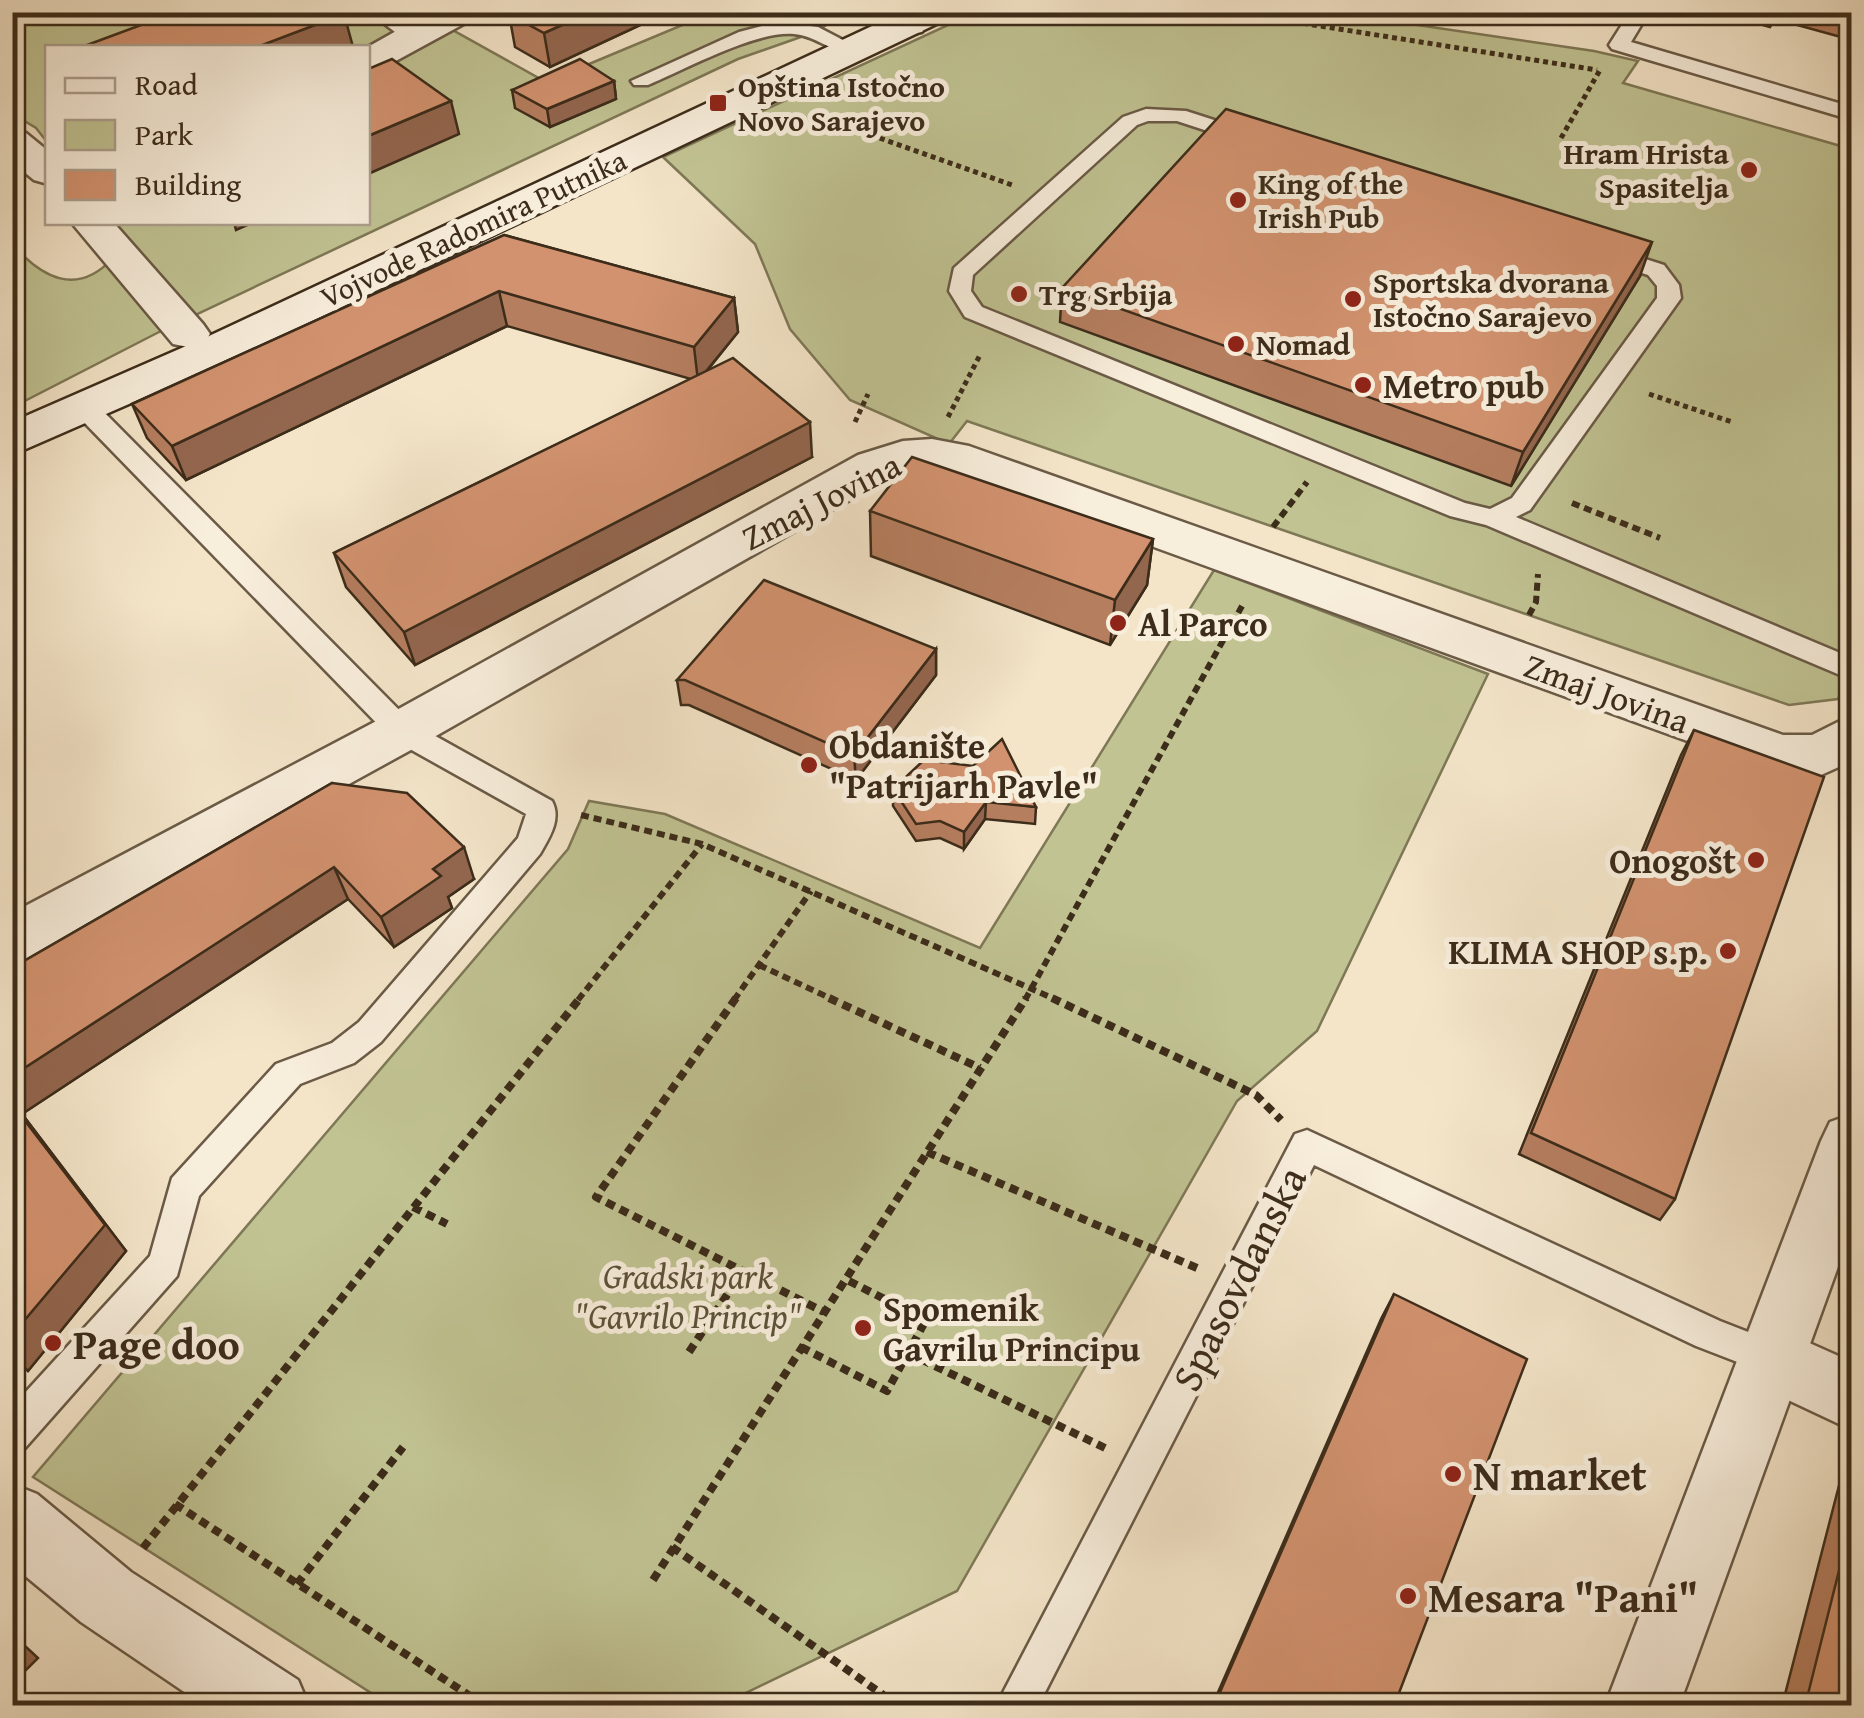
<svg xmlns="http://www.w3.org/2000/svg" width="1864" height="1718" viewBox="0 0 1864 1718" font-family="'Gentium Book Plus',serif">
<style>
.green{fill:#c1c393;stroke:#7e7856;stroke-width:2.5}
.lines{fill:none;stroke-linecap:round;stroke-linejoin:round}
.service-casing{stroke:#6a5a46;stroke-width:5}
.minor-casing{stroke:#6a5a46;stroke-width:5}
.tertiary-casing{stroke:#6a5a46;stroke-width:5}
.secondary-casing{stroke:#3c2c1a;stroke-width:5}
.path-far2{stroke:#3c2c1a;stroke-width:5;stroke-dasharray:5 4;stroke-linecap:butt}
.path-far1{stroke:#3c2c1a;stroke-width:6;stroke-dasharray:8 5;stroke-linecap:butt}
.path{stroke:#3c2c1a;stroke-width:8;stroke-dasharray:9 6;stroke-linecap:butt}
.service{fill:#f8eedc;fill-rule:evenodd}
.minor{fill:#f8eedc;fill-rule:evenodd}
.tertiary{fill:#f8eedc;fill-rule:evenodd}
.secondary{fill:#f8eedc;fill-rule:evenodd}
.wall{fill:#b57e5f;stroke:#3c2c1a;stroke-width:2.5}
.shaded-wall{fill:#93664e;stroke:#3c2c1a;stroke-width:2.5}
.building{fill:#d2926f;stroke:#3c2c1a;stroke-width:2.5}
.poi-dot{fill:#8f2418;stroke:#f8eedc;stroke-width:4}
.labels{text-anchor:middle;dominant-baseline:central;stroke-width:10;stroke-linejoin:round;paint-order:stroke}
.far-poi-label{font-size:30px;font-weight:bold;fill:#3c2c1a;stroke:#f8eedc;text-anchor:start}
.far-street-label{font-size:30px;fill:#3c2c1a;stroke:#f8eedc}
.poi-label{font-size:35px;font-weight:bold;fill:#3c2c1a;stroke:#f8eedc;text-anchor:start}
.street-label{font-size:35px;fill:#3c2c1a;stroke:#f8eedc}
.park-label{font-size:35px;font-style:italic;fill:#5d5238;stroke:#f8eedc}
.near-street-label{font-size:42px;fill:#3c2c1a;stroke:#f8eedc}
.near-poi-label{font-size:42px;font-weight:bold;fill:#3c2c1a;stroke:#f8eedc;text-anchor:start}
</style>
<rect width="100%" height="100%" fill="#f4e5c9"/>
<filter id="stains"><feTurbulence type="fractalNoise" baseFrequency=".002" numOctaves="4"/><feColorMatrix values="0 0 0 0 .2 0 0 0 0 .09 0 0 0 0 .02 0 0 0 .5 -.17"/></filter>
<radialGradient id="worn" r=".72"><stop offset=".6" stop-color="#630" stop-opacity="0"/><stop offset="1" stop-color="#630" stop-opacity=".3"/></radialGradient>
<path class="green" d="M822,12L839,17L815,32L738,59L159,332L13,407L12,244C42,278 77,297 113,258L98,223L368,222V48H48L47,142L36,128L13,114V13H422L546,82L711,13Z
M976,12L1336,13L1594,51L1638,61L1623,83L1851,149L1852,667L1838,699L1789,705L967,421L949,444L850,400L790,329L755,244L663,157Z
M1214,570L1488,674L1317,1031L1237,1101L957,1591L721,1705H390L33,1477L568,849L589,801L665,814L980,948Z"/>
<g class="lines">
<g class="service-casing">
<path id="service" d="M369,12H392L425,38L415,44L408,42Z
M1630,12H1649L1631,42L1852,107V120L1612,49L1609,45Z
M778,22L818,27L862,50L852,56C832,51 815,36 794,34C757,30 684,70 648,85H634L631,81L739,32Z
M1146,109L1186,111L1664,265L1679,285L1681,298L1530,510L1516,517L1852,658V680L1486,525L1450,516L965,317L949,291L954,268L1123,117ZM1148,121H1177L1648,275L1657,286V298L1512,498L1490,509L1465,503L982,307L971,291L973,275L1137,125Z
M84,399L93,401L412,723L552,801C562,819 549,838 540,854L381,1042L354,1063L300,1084L199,1196L177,1276L25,1448L12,1453V1407L150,1256L172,1178L276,1064L332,1043L359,1022L518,838L526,814L392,739L75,413L72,407L75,401Z
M1307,1130L1720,1321L1784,1346L1789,1358L1784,1370L1771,1375L1696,1346L1314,1165L1038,1706H996L1295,1134Z"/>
</g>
<g class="minor-casing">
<path id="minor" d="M430,12H475L471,20L381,69L368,72L366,48Z
M869,12H914L927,24L922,32C903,36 880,29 869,12Z
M12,130L26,133L48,151V184L34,180L12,162Z
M71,222H113L203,324L210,334L203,344L188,347L173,344Z
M932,439L969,446L1783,735H1812L1852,715V761L1821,775H1781L945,471L913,470L890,477L420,745L32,958L12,964V913L384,717L858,455L903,441Z
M1771,1326L1852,1362V1430L1748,1381L1738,1358L1748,1335Z
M12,1484L37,1494L131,1572L298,1680L309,1706H205L81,1622L12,1565Z"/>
</g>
<g class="tertiary-casing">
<path id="tertiary" d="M1852,1114V1228L1679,1706H1605L1821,1141L1830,1122Z"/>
</g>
<g class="secondary-casing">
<path id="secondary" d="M902,12H949L945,20L239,356L12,455V422L209,336Z"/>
</g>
<path class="path-far2" d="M1232,12L1597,70
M812,114L1012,185
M1561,138L1600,70
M1649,394L1732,422
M948,417L981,353
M855,422L868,394"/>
<path class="path-far1" d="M1572,503L1660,538
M1273,527L1307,482
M1529,615L1536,602L1538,574
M581,815L702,844L1057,1000
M759,965L834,1000
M578,1000L702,844
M734,1000L811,891
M1025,1000L1242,606"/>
<path class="path" d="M736,998L596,1197L824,1312
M829,998L980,1068
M1052,998L1256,1095L1281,1120
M927,1152L1197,1268
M413,1207L447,1224
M801,1347L887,1391L926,1320L845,1279
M689,1352L743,1271
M908,1353L1105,1448
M175,1504L470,1696
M672,1547L889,1699
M143,1548L580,998
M653,1580L1026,998
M297,1584L403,1447
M852,1706L889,1699L965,1701L974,1705"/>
<use href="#service" class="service"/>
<use href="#minor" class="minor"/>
<use href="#tertiary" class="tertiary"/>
<use href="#secondary" class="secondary"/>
</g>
<path class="wall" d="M668,12L550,67L515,47L509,14Z
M1716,12H1852V40L1775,19L1770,27Z
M614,81L616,99L550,127L515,108L512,90Z
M504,235L734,298L738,332L707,371L812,457L415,665L346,587L334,553L691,379L507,326L186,480L147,438L132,404Z
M1640,276L1511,486L1060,322L1062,288Z
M870,511L1153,539L1147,585L1110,645L871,556Z
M936,649V675L856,780L689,705H681L677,680Z
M1694,730L1675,1199L1660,1220L1519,1154L1681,755Z
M332,783L474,879L448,897L452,908L394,947L348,899L22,1114L126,1251L28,1371L12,1356V968Z
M893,789L1036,807L1035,824L985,819L964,849L940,838L916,841L893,806Z
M1394,1294V1706H1212L1381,1319Z
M1852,1466V1706H1782L1842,1474Z"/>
<path class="shaded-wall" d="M591,12H668L550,67L544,33Z
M344,14L353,47L352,48H254Z
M614,81L616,99L550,127L547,109Z
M451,101L459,134L368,174V136Z
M234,222H254L236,230Z
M1652,242L1640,276L1511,486L1523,452Z
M499,291L507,326L186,480L172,446Z
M734,298L738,332L698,381L694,347Z
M810,422L812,457L415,665L404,632Z
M1153,539L1147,585L1110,645L1115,600Z
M936,649V675L856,780L854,755Z
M986,802L985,819L964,849V832Z
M464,847L474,879L448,897L452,908L394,947L381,917L433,869Z
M334,867L348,899L22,1114L126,1251L28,1371L12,1356V1076Z
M12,1634L38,1658L12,1684Z"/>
<path class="building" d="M176,12H343L344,14L254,48H79Z
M511,12H591L544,33L509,14Z
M392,59L451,101L368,136V69Z
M580,59L614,81L547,109L512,90Z
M1226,109L1652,242L1523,452L1062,288Z
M504,235L734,298L694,347L499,291L172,446L132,404Z
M733,358L810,422L404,632L334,553Z
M912,457L1153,539L1115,600L870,511Z
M764,580L936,649L854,755L685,680H677Z
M1694,730L1824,777L1675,1199L1531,1133Z
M1002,739L1036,807L986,802L964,832L940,821L916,824L893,789L924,760L973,766Z
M332,783L407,793L464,847L433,869L441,876L381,917L334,867L12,1076V968Z
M12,1104L105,1225L12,1335Z
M1394,1294L1527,1359L1394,1706H1214Z
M1852,1519V1706H1805Z"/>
<g class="poi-dot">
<rect x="708" y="93" width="20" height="20" rx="5"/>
<circle cx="1749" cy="170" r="10"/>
<circle cx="1238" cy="200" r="10"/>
<circle cx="1019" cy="294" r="10"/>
<circle cx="1353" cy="299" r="10"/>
<circle cx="1236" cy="344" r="10"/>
<circle cx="1363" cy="385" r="10"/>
<circle cx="1118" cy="623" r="10"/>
<circle cx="809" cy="765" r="10"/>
<circle cx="1756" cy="860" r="10"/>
<circle cx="1728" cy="951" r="10"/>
<circle cx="863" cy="1328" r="10"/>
<circle cx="53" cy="1343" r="10"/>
<circle cx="1453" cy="1474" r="10"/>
<circle cx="1408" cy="1596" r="10"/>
</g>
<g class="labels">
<g class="far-poi-label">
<text x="738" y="86">Opština Istočno<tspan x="738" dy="34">Novo Sarajevo</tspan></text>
<text x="1729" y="153" text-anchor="end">Hram Hrista<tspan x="1729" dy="34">Spasitelja</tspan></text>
<text x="1258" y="183">King of the<tspan x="1258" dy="34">Irish Pub</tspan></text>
<text x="1373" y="282">Sportska dvorana<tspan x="1373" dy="34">Istočno Sarajevo</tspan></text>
<text x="1039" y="294">Trg Srbija</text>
<text x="1256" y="344">Nomad</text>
</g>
<g class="far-street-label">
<text transform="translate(473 228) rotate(-25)">Vojvode Radomira Putnika</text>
</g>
<g class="poi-label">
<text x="1383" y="385">Metro pub</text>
<text x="1138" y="623">Al Parco</text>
<text x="829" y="745">Obdanište<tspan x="829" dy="40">"Patrijarh Pavle"</tspan></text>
<text x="1736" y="860" text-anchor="end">Onogošt</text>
<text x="1708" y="951" text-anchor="end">KLIMA SHOP s.p.</text>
<text x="883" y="1308">Spomenik<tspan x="883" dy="40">Gavrilu Principu</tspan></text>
</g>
<g class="street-label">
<text transform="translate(821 501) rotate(-27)">Zmaj Jovina</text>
<text transform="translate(1607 693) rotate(20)">Zmaj Jovina</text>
</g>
<g class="park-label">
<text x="688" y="1275">Gradski park<tspan x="688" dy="40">"Gavrilo Princip"</tspan></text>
</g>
<g class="near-street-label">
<text transform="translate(1238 1278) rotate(-63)">Spasovdanska</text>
</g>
<g class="near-poi-label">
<text x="73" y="1343">Page doo</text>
<text x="1473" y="1474">N market</text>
<text x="1428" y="1596">Mesara "Pani"</text>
</g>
</g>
<rect width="1864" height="1718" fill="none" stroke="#f4e5c9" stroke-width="50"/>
<rect x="15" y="15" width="1834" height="1688" fill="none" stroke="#3c2c1a" stroke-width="5"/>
<rect x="25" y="25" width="1814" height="1668" fill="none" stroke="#3c2c1a" stroke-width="2.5"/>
<rect x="45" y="45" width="325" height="180" fill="#f8eedc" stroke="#ada08e" stroke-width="2.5"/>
<rect x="65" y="78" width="50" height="15" fill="#f8eedc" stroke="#ada08e" stroke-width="2.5"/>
<text x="135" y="95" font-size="30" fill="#3c2c1a">Road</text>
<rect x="65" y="120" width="50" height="30" fill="#c1c393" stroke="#ada08e" stroke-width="2.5"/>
<text x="135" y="145" font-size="30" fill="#3c2c1a">Park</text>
<rect x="65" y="170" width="50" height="30" fill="#d2926f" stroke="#ada08e" stroke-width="2.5"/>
<text x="135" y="195" font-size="30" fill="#3c2c1a">Building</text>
<rect width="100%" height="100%" filter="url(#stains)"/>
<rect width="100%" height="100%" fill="url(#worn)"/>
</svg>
